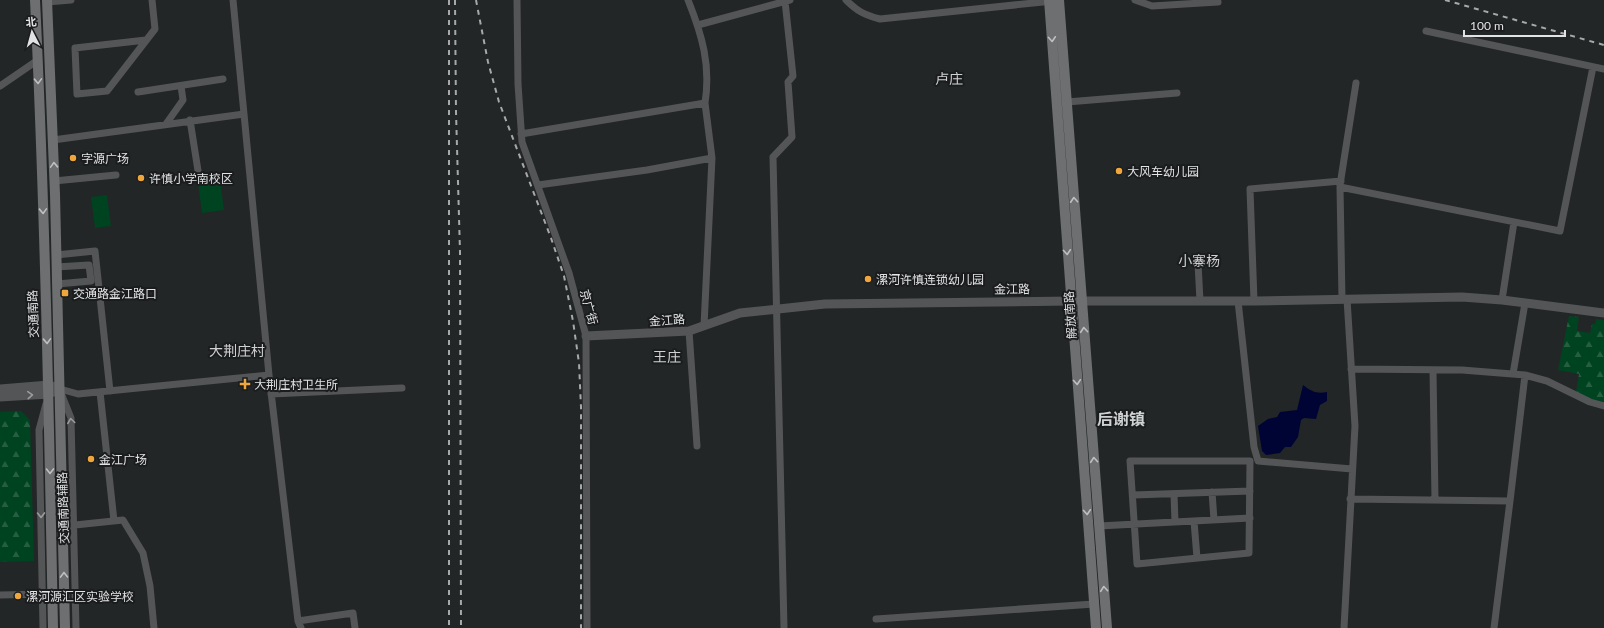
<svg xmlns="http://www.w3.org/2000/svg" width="1604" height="628" viewBox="0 0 1604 628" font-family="Lato,'Noto Sans SC',sans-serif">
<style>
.forest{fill:url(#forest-firs)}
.pitch{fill:#004321}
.water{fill:#000435}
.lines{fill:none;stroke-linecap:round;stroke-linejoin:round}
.minor{stroke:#545556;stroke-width:7}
.tertiary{stroke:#545556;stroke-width:9}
.secondary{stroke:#6d6f70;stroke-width:10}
.rail{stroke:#a7a9aa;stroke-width:2;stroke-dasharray:5 5;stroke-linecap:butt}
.oneway{stroke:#bec0c1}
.oneway2{stroke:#9a9c9d}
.poi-dot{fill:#efa73d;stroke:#1a1c1d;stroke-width:1.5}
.labels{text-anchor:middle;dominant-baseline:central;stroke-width:4;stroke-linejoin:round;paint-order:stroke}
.poi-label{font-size:12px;fill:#e1e3e4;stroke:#1a1c1d;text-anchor:start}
.street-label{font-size:12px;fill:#e1e3e4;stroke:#1a1c1d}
.quarter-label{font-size:14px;fill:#cfd2d3;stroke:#1a1c1d}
.district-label{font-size:16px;font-weight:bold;fill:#cfd2d3;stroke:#1a1c1d}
</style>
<defs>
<pattern id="forest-firs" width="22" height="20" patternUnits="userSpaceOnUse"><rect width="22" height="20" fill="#004321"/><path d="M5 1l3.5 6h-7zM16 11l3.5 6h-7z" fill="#255e41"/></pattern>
</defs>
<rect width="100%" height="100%" fill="#232626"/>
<path class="forest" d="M1569,316L1579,317L1577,331L1590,333L1592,324H1595L1596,319L1604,320V402L1586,398L1576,392L1579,374L1558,370Z
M21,411L30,420L34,561L0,562V412Z"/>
<path class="pitch" d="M220,180L224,210L202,213L198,183Z
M107,195L111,226L95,228L91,197Z"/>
<path class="water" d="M1303,385C1312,392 1317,394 1327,392V401L1320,405L1316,419L1304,418L1301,420L1298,437L1291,447H1285L1280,453L1266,455L1262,451L1258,426L1268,419L1277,417L1280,412L1297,410Z"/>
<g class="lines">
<path class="minor" d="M233,0L244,114
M517,0L518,84L522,142L569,273L586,336L587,628
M688,0C702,35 711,65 705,103
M846,0C858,12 865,15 880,19L1053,1
M1135,0L1152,6L1218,2
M47,2L71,0
M698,25L790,0
M1426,31L1604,69
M146,40L75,48L77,94L107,91L155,29L152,0
M0,86L38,60
M138,92L223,79
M1067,102L1177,93
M190,120L199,177
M166,124L183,100L181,86
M521,134L705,103L712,158
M53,140L244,114L269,375L78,394L60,389
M54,181L116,175
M538,185L647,170L712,158L704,326
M1340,185L1356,83
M56,255L95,251L110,391
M1198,263L1200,301
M56,267L89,265L91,281L57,284
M1342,299L1340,187L1560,231L1593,67
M1502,300L1514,222
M1238,301L1254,447L1258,461L1352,469
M1254,301L1250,189L1341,181
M689,331L697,446
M1351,369L1462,370L1525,375L1547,381L1590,402L1604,406
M1433,370L1435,500
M1513,374L1525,303
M269,375L298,621L301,628
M100,392L114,521
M61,393L71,418L76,628
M271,394L402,388
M1130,461H1250L1249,553L1137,564Z
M1212,492L1214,520
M1174,494L1175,522
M1133,495L1250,491
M1350,499L1510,501L1494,628
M1510,501L1525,375
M1194,521L1197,558
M75,525L123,520L143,553L150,586L154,628
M1099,526L1250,518
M0,595L46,594
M876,619L1094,604
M298,621L353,613L355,628
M43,628L39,430L46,404
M784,628L773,157L792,137L788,82L793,76L785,1
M1344,628L1355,426L1347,299"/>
<path class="tertiary" d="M586,336L689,331L740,313L825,304L1071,301H1254L1462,297L1502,300L1604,313
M0,389L49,385L55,387
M0,397L49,394L60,389"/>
<path class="secondary" d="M35,0C45,209 49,419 53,628
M47,0L55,194L65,628
M1049,0L1096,628
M1059,0L1107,628"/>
<path class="rail" d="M449,0V628
M455,0L456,112L460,252L461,628
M476,0L488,62L499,102L551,238L564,276L573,321L579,363L581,407V628
M1445,0L1604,45"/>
</g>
<defs><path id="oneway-chevron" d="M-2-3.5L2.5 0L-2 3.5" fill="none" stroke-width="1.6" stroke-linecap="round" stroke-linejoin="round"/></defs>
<g class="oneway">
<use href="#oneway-chevron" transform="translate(1052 39) rotate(86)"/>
<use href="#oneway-chevron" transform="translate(38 81) rotate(88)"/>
<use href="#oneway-chevron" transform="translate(54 165) rotate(-92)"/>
<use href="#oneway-chevron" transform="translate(1074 200) rotate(-94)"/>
<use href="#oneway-chevron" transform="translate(43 211) rotate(88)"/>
<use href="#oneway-chevron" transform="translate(1067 252) rotate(86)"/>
<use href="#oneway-chevron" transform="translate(1084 330) rotate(-95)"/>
<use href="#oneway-chevron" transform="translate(47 341) rotate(88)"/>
<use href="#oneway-chevron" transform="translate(1077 382) rotate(86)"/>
<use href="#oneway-chevron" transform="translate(1094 460) rotate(-95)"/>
<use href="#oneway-chevron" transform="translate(50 471) rotate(89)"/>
<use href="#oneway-chevron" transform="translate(1087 512) rotate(86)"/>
<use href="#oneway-chevron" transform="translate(64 575) rotate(-91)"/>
<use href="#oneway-chevron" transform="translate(1104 589) rotate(-95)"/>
</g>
<g class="oneway2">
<use href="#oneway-chevron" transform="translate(30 395) rotate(-4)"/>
<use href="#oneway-chevron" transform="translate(71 421) rotate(-98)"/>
<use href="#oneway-chevron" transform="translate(41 515) rotate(89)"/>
</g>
<g class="poi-dot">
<circle cx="73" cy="158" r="4"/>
<circle cx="1119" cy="171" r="4"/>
<circle cx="141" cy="178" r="4"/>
<circle cx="868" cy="279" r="4"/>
<rect x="61" y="289" width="8" height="8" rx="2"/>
<path d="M243 378h4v4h4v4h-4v4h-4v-4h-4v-4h4z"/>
<circle cx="91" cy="459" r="4"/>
<circle cx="18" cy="596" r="4"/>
</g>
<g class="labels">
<g class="poi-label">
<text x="81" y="158">字源广场</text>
<text x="1127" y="171">大风车幼儿园</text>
<text x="149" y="178">许慎小学南校区</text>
<text x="876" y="279">漯河许慎连锁幼儿园</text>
<text x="73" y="293">交通路金江路口</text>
<text x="254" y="384">大荆庄村卫生所</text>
<text x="99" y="459">金江广场</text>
<text x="26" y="596">漯河源汇区实验学校</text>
</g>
<g class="street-label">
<text transform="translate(1012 289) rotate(-1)">金江路</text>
<text transform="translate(589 307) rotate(75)">京广街</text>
<text transform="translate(33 314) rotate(-92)">交通南路</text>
<text transform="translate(1070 315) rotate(-94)">解放南路</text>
<text transform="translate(667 320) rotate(-4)">金江路</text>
<text transform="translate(63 508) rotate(-92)">交通南路辅路</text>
</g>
<g class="quarter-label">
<text x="949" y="78">卢庄</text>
<text x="1199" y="260">小寨杨</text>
<text x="237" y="350">大荆庄村</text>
<text x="667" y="356">王庄</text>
</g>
<g class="district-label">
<text x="1121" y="418">后谢镇</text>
</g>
</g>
<g transform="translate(32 32) rotate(354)" stroke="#1a1c1d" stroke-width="3" paint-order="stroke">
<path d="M0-3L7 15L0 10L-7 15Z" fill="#e1e3e4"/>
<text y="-6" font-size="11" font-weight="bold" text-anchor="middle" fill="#e1e3e4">北</text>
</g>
<path d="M1464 30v6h101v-6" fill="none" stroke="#e1e3e4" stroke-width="2"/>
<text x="1470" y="30" font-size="12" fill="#e1e3e4" stroke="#1a1c1d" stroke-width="3" paint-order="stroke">100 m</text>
</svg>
